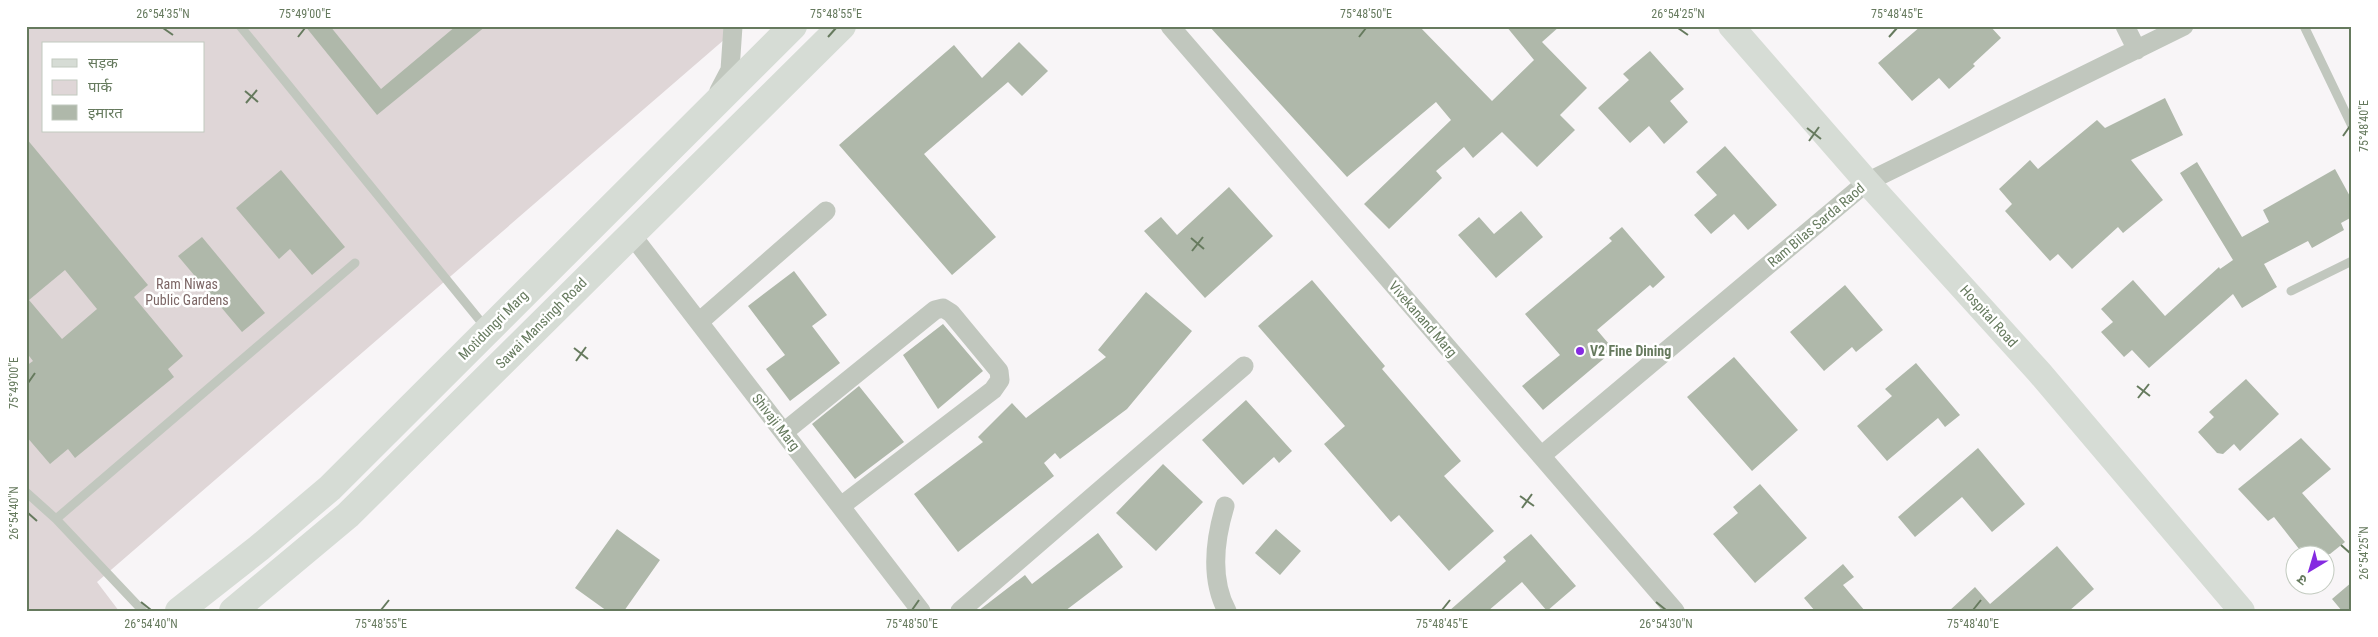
<svg xmlns="http://www.w3.org/2000/svg" width="2378" height="637" viewBox="0 0 2378 637" font-family="'Roboto Condensed','Noto Sans Devanagari',sans-serif">
<style>
.green{fill:#dfd6d7;fill-rule:evenodd}
.building{fill:#afb8aa;fill-rule:evenodd}
.lines{fill:none;stroke-linecap:round;stroke-linejoin:round}
.lane{stroke:#c1c7be;stroke-width:9}
.street{stroke:#c1c7be;stroke-width:19}
.secondary{stroke:#d6dcd5;stroke-width:26}
.primary{stroke:#d6dcd5;stroke-width:28}
.ticks{fill:none;stroke:#667a5e;stroke-width:2}
.poi-dot{fill:#852be1;stroke:#fff;stroke-width:2}
.labels{text-anchor:middle;dominant-baseline:central;stroke-width:5;stroke-linejoin:round;paint-order:stroke}
.street-label{font-size:14px;fill:#667a5e;stroke:#fff}
.park-label{font-size:14px;fill:#7d6766;stroke:#fff}
.poi-label{font-size:14px;font-weight:bold;fill:#667a5e;stroke:#fff;text-anchor:start}
.neatline{fill:none;stroke:#667a5e;stroke-width:2}
.ticks-label{font-size:12px;text-anchor:middle;fill:#667a5e}
</style>
<rect width="100%" height="100%" fill="#f8f5f7"/>
<path class="green" d="M26,26H740L97,582L119,611H26ZM44,44H204V131H44Z"/>
<path class="building" d="M305,26H330L381,89L456,26H486L377,115Z
M1209,26H1419L1492,101L1534,60L1506,26H1560L1542,42L1587,88L1560,115L1575,130L1537,167L1502,132L1473,158L1464,147L1436,171L1442,178L1389,229L1364,204L1451,120L1436,102L1347,177Z
M1921,26H1990L2001,38L1973,64L1975,66L1949,89L1939,78L1912,101L1878,63Z
M1019,42L1048,71L1022,96L1008,82L924,154L996,237L952,275L839,145L954,45L982,78Z
M1650,51L1684,89L1670,101L1688,122L1664,144L1649,126L1630,143L1598,108L1629,80L1623,74Z
M2165,98L2183,135L2131,160L2163,200L2123,233L2118,227L2072,269L2058,254L2050,261L2005,211L2012,204L1999,189L2030,160L2038,169L2097,120L2105,128Z
M26,138L148,285L134,297L183,356L168,369L174,377L75,458L68,449L50,464L26,436V366L33,361L26,352ZM65,270L97,309L62,339L29,300Z
M1725,146L1777,205L1748,230L1734,214L1711,234L1694,215L1717,195L1696,172Z
M2197,162L2242,237L2269,222L2263,210L2335,169L2352,200V217L2341,223L2344,230L2312,248L2308,241L2264,264L2277,287L2242,308L2233,294L2149,368L2132,350L2124,357L2101,332L2113,322L2101,309L2133,280L2165,316L2219,267L2220,269L2233,260L2180,173Z
M281,170L345,247L312,275L290,249L279,259L236,208Z
M1229,187L1273,236L1205,298L1144,231L1161,217L1177,235Z
M1521,211L1543,237L1496,278L1458,235L1479,217L1494,234Z
M1622,227L1665,277L1653,288L1650,285L1597,330L1614,350L1543,410L1522,386L1560,355L1525,314L1612,241L1609,238Z
M202,237L265,313L242,332L178,256Z
M794,271L827,315L812,326L840,363L790,401L766,369L785,355L748,306Z
M1312,280L1385,366L1382,369L1461,461L1444,476L1494,531L1449,571L1399,515L1391,522L1324,444L1345,426L1258,326Z
M1845,285L1883,330L1856,352L1852,347L1824,371L1790,332Z
M1146,292L1192,331L1127,409L1060,459L1055,453L1044,463L1054,476L958,552L914,494L983,442L978,437L1012,403L1026,418L1106,357L1098,350Z
M943,324L983,371L938,409L903,355Z
M1734,357L1798,430L1752,471L1687,397Z
M1916,363L1960,415L1945,427L1938,418L1887,461L1857,426L1892,396L1885,389Z
M2246,379L2279,414L2240,451L2234,444L2223,454L2217,453L2198,432L2214,417L2209,412Z
M859,386L904,442L855,479L812,424Z
M1246,400L1292,451L1279,463L1274,457L1243,485L1202,440Z
M2301,438L2331,469L2302,493L2345,542L2330,554H2303L2274,517L2268,521L2238,489Z
M1978,448L2025,504L1992,532L1962,497L1915,537L1898,517Z
M1163,464L1203,502L1156,551L1116,513Z
M1760,484L1807,538L1755,583L1713,534L1738,513L1733,507Z
M617,529L660,560L624,611H607L575,588Z
M1276,529L1301,551L1280,575L1255,553Z
M1098,533L1123,567L1065,611H978L1025,575L1032,584Z
M1531,534L1576,586L1547,611L1522,582L1488,611H1449L1506,561L1503,557Z
M2057,546L2094,589L2069,611H1949L1975,587L1990,604Z
M1843,564L1854,577L1843,585L1865,611H1815L1804,598Z
M2352,582V611H2342L2332,599Z"/>
<g class="lines">
<path class="lane" d="M240,26L486,328
M2304,26L2352,126
M2291,291L2352,261
M26,492L56,519
M143,611L56,519L355,263"/>
<path class="street" d="M1170,26L1675,611
M2125,26L2137,50
M719,91L730,70L733,26
M631,234L921,611
M699,322L826,211
M784,432L935,310L943,308L951,313L999,371L1000,380L993,390L841,506
M1541,456L1867,182L2184,26
M1225,506C1215,539 1210,579 1227,611
M960,611L1244,366"/>
<path class="secondary" d="M1731,26L1867,182L2039,372L2242,611"/>
<path class="primary" d="M179,611L259,548L330,488L793,26
M233,611L348,515L842,26"/>
</g>
<path class="ticks" d="M163,28L173,35M1678,28L1688,35M298,37L305,28M828,37L836,28M1359,37L1366,28M1889,37L1897,28M245,91L258,102M246,103L257,90M1807,128L1821,139M2343,136L2350,126M1809,141L1819,127M1191,238L1204,249M1192,251L1203,237M574,348L588,359M576,361L586,347M28,383L35,373M2137,386L2150,396M2138,398L2149,384M1520,496L1534,506M1522,508L1532,494M28,513L37,521M2341,545L2350,553M141,602L151,610M1656,602L1666,610M381,610L389,600M912,610L919,600M1442,610L1450,600M1973,610L1981,600"/>
<circle class="poi-dot" cx="1580" cy="351" r="5"/>
<g class="labels">
<g class="street-label">
<text transform="translate(1816 225) rotate(-40)">Ram Bilas Sarda Raod</text>
<text transform="translate(1989 316) rotate(48)">Hospital Road</text>
<text transform="translate(1423 319) rotate(49)">Vivekanand Marg</text>
<text transform="translate(541 323) rotate(-45)">Sawai Mansingh Road</text>
<text transform="translate(493 325) rotate(-45)">Motidungri Marg</text>
<text transform="translate(776 422) rotate(52)">Shivaji Marg</text>
</g>
<g class="park-label">
<text x="187" y="284">Ram Niwas<tspan x="187" dy="16">Public Gardens</tspan></text>
</g>
<g class="poi-label">
<text x="1590" y="351">V2 Fine Dining</text>
</g>
</g>
<rect width="2378" height="637" fill="none" stroke="#ffffff" stroke-width="55"/>
<rect x="42" y="42" width="162" height="90" fill="#ffffff" stroke="#c2cabf"/>
<rect x="52" y="59" width="25" height="8" fill="#d6dcd5" stroke="#c2cabf"/>
<text x="88" y="68" font-size="15" fill="#667a5e">सड़क</text>
<rect x="52" y="80" width="25" height="15" fill="#dfd6d7" stroke="#c2cabf"/>
<text x="88" y="92" font-size="15" fill="#667a5e">पार्क</text>
<rect x="52" y="105" width="25" height="15" fill="#afb8aa" stroke="#c2cabf"/>
<text x="88" y="118" font-size="15" fill="#667a5e">इमारत</text>
<g transform="translate(2310 570) rotate(218)"><circle r="24" fill="#ffffff" stroke="#c2cabf"/>
<path d="M0-4L9 19L0 12L-9 19Z" fill="#852be1"/>
<text y="-8" font-size="14" font-weight="bold" text-anchor="middle" fill="#667a5e">उ</text>
</g>
<rect x="28" y="28" width="2322" height="582" class="neatline"/>
<g class="ticks-label">
<text x="163" y="18">26°54'35"N</text>
<text x="305" y="18">75°49'00"E</text>
<text x="836" y="18">75°48'55"E</text>
<text x="1366" y="18">75°48'50"E</text>
<text x="1678" y="18">26°54'25"N</text>
<text x="1897" y="18">75°48'45"E</text>
<text transform="translate(2364 126) rotate(-90)" y="4">75°48'40"E</text>
<text transform="translate(14 383) rotate(-90)" y="4">75°49'00"E</text>
<text transform="translate(14 513) rotate(-90)" y="4">26°54'40"N</text>
<text transform="translate(2364 553) rotate(-90)" y="4">26°54'25"N</text>
<text x="151" y="628">26°54'40"N</text>
<text x="381" y="628">75°48'55"E</text>
<text x="912" y="628">75°48'50"E</text>
<text x="1442" y="628">75°48'45"E</text>
<text x="1666" y="628">26°54'30"N</text>
<text x="1973" y="628">75°48'40"E</text>
</g>
</svg>
